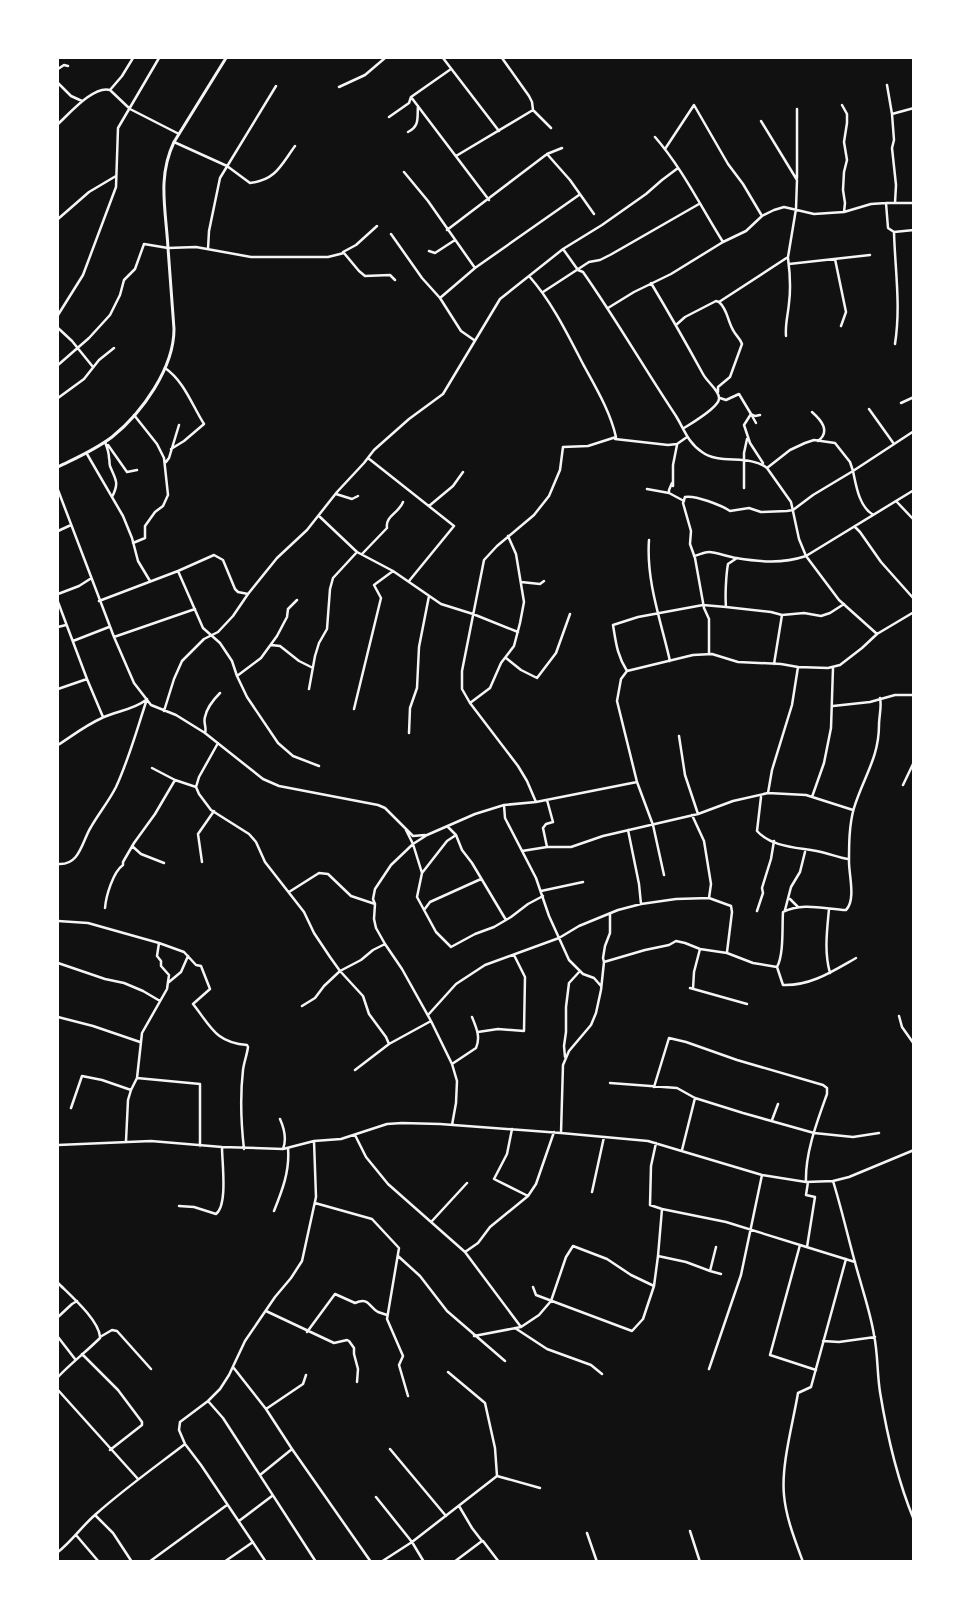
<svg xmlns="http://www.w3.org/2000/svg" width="971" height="1619" viewBox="0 0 971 1619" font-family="Helvetica,sans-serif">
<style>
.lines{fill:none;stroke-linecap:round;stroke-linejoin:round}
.minor{stroke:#f5f5f5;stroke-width:2.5}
.tertiary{stroke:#f5f5f5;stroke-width:3}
</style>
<rect width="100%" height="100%" fill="#111"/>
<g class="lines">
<path class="minor" d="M443,58L499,131
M502,58L529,96L532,102L533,110L551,128
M58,69L64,65L68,66
M58,83L71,96L82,101
M887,85L892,114
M339,87L365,75L385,58
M110,90L122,76L133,58
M411,97L489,200
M842,105L847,114V123L844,142L847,160L844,172L843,190L845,203L844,212
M797,109V178
M389,117L409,103L411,97L451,69
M58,124C69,114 94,85 110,90L130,109L179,134
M408,132C420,126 417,118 418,106
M655,137C682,168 701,207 723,242
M174,142L227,166L250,183C276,180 281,165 295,146
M665,149L694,105L728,164L743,184L762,216
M547,154L562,148
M456,156L533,110
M404,172L428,201L475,268
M886,203L888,228L894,232L914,230
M895,203L896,185L892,148L894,140L892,114L914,108
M58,219L89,192L116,176
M447,230L547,154L570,180L594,214
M894,232C895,269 901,306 895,344
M391,234L422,278L440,298L461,331L474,340
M208,249L209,231L220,178L276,86
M563,249L578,270L583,272C616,319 644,368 676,416C684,429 688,443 702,452C719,465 750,454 767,468L791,502L799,539L806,556L839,600L877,634
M429,251L435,253L455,240
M343,252L356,245L377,226
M835,259L846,312L841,326
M789,264L870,255
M529,276C552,302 567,333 583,364C596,388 610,411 616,437L588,446L563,447L560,470L549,496L534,515L497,546L484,560L462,671V689L470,703L518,766L527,781L536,802
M651,283C669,313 686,343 703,374C707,382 720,391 719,399C718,408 692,423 684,428
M543,292L589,262L600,260L610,255L699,204
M440,298L475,268L579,195
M608,308L634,292L671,274L723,242L746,231L762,216L774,210L784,207L814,214L844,212L871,204L886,203H914
M58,315L83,275L116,187L118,128L159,58
M676,325L685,317L716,301L719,302
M58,328L72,341L93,367
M786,336C785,324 788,315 789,303C791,288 790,273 788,258
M58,365L89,338L110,315L120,295L124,280L135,269L144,244L168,248L196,247L251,257H328L344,253L359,271L365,276L390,275L395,280
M165,368C184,381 192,405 204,424L184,441L171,449
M718,392V387L730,377L742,344C740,338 736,336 733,330C727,320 728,310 719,302L788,257L796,209L797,180L761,121
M58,398L84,379L99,360L114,348
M720,398L726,400L739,394L751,414L744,425L750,443L763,463
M901,403L914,397
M869,409L894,444
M812,412C821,420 831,431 818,441
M756,423L751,414L755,416L760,415
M615,439L668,445L677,444L687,437
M105,442C107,447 109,452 109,458C110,461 109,463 110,466C115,479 120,482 112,497
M108,445L127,472L137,470
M87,454L123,516L132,538L138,561L150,581
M368,458L454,526L409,581
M166,462L169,458L179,425
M767,468L790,450L805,443L814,440L835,443L850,462L853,471L914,431
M673,486V465L677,445
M744,488V453L747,439
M647,489L669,493V490L672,483
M58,490L114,637L134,683L151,705L176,715L205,733L263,779L279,786L378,805L385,808L413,836L425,835
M669,493L684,501
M336,494L352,499L358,496
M896,501L914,520
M429,506L453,486L463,472
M319,516L357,552L393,571L441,604L473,614L518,632
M855,527L860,532L881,562L914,599
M58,531L71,525
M649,540C646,581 661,621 670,661
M133,543L145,538V526L155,512L163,506L168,495L164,458L157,444L134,415
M362,554L387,528C385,516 399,513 403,502
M694,556C699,555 704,552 709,552C715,552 729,557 736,558C761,562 782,564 806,556L914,490
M737,558L728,564C726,575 725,596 726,607L771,612L782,615L774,664
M178,571L203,628L220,643L232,661L237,676L247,697L278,743L293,756L319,766
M521,582L540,584L544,581
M58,594L79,586L90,579
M99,601L178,571L214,555L223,560L235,589L238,592L248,594
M58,602L87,679L103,717
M726,607L703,605L638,617L613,625C616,643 617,655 627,671L693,655L712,654L738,662L781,664L798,667
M782,615L804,613L821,616L830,613L844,604
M58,627L66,625
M114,637L195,609
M73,641L109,627
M271,645L280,646L299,661L311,667
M709,654V619L704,608L695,558L690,544L691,531L683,503L685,497C695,495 721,505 730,511L749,508L761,512L787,511L793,510L813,495L853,471C856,485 859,506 872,514
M506,658L521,670L537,678L556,653L570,614
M627,671L621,679L617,701L637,782L653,825L664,875
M237,676L261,658L277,636L287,617L288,609L297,600
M58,689L87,679
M309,689L315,656L319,643L327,629L330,589L333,578L357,552
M470,703L490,688L501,663L514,646L520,623L524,602L516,554L508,536
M833,706L870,702L895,695H914
M354,709L381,598L374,585L393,571
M164,711L174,679L182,661L204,639L218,632L233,616L248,594L277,558L307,530L337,492L364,463L374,450L409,419L443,394L500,299L563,249L602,225L646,194L662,180L678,168
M205,733C207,727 203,723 205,717C207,707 213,700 220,693
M409,733L410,708L417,688L419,647L429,596
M679,736L685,775L698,814
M58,745C72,736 86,725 102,718C116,711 133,710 146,700
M152,768L175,780L196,787L199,777L218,743
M903,785L914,762
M196,787L199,794L211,810L249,834L256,842L265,862L304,912L314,933L330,957L340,971L363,996L369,1014L386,1037L389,1044
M768,793L772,770L792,705L798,667L828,668L840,665L862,648L877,634L914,612
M761,797L757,831C773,849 803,847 825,853C833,855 840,858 848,859
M812,797L824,763L831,728L833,668
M504,805L505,818L536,878L549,916L569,960L583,974L594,978L601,986
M692,815L704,841L711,884L709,898
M448,827L456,835L462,850L472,863L506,920
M406,830L413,844L422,873L417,897L436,932L451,947L475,934L494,927L511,917L528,904L543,896
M628,830L639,884L641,904
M132,846L141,854L164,863
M547,847L543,828L546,824L553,822L547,800
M522,851L547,847H571L603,836L698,814L733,801L768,793L806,795L853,810
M202,862L198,834L214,811
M58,864C80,866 82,841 91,827C99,813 109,801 116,787C129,759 137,729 147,699
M422,873L447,841L456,835
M541,891L583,882
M289,892L319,873L328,874L351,896L375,904
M790,899L798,907
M105,908C106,896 113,872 123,865V862L134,843L155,814L175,780
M829,909C827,931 824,952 830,973
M424,910L430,902L481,879
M785,910L791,887L800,872L805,852
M757,911L763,893L762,888L771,859L774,841
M58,921L88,923L159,943L184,952L196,965L201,966L210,989L193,1004C210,1025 215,1043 247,1045L248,1047C247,1055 244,1062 243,1070C240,1096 241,1123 244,1149
M604,962L645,950L669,945L676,941L685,943L700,949L727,953L753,963L777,967C784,954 782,927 783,912C802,902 825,909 846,910C856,900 849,875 849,862C849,845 849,825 854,808C863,778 879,758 879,725C879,716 882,707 880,698
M58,963L105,979L124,983L143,991L160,1001
M777,967L783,985C811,986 833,971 856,958
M169,982L181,972L188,956
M690,988L747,1004
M693,989L694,972L700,949
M302,1006L315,998L324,986L340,971L361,960L373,950L385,944
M428,1015L456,984L485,965L559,938L579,926L618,910L641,904L676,899L709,898L731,906L732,912L727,952
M899,1016L902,1027L914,1044
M58,1017L93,1026L140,1042
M478,1032L498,1029L524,1031L525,977L514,955
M565,1057L564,1046L566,1032V1007L569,983L580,971
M452,1064L476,1048C481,1037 476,1027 472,1017
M355,1070L389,1044L431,1021
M137,1078L200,1084V1146
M610,1083L677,1088L695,1098L743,1113L814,1133L853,1137L879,1133
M654,1087L669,1038L686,1042L737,1060L823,1085L827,1088V1094C817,1122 805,1153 806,1182
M71,1108L82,1076L102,1080L131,1090
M280,1119C284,1128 287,1139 283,1149
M772,1120L778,1104
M452,1125L456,1103L457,1081L452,1064L431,1021L402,969L385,944L376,928L374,919L375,904L373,899L375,889L391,865L413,844L427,835L475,814L504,805L536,802L637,782
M512,1129L507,1154L494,1179L528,1196
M561,1133L563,1065L569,1051L591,1025L596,1013L601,990L604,962L603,958L605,946L610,933V914
M355,1135L366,1157L388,1184L465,1252L478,1243L490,1227L528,1196L536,1184L554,1132
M126,1141L128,1100L131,1090L137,1078L142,1033L167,989L169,975L161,966V961L157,956L159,943
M58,1145L151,1141L222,1147L283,1149L314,1141L341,1139L387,1124L402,1123L440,1124L561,1133L648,1141L762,1175L806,1182L833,1181L849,1177L914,1150
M682,1150L695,1098
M833,1181C843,1213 850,1247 860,1280C865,1298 871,1316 874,1335C878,1354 877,1373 880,1392C887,1435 897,1479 914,1520
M592,1192L604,1137
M315,1203L372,1219L399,1248L387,1319L403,1356L399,1365L408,1396
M179,1206L194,1207L216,1214C228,1205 222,1163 222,1147
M662,1209L726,1222L800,1245L770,1355L816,1370
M274,1211C282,1191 290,1171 288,1148
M432,1221L467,1183
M800,1245L855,1262
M807,1247L815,1197L806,1195L808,1182
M465,1252L521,1327L539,1315L551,1301L566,1257L573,1246L607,1259L631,1275L654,1286L658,1256L662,1209L650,1205L651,1166L656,1143
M398,1256L420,1276L447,1311L505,1361
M658,1256L686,1262L710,1271L716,1247
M710,1271L721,1274
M58,1283C70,1295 99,1320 100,1337L112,1330L117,1331L151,1369
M533,1287L536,1295L632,1331L643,1319L654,1286
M266,1311L334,1343L347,1340L349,1341L354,1348V1354L358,1369L357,1382
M58,1317L72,1304L77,1301
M515,1328L547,1349L591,1365L602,1374
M307,1332L335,1294L355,1303C369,1297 368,1306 378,1312C381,1313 384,1314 387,1315
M474,1336L521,1327
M58,1337L75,1359
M823,1341L839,1342L875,1337
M82,1354L118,1390L142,1422V1425L110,1450
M233,1367L266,1409L292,1449L260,1475
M709,1369L741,1275L762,1175
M448,1372L485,1403L495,1448L497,1476
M58,1377C71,1363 86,1352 100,1338
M58,1390L138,1479
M208,1401L223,1418L316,1562
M266,1409L303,1384L306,1375
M185,1444L201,1465L266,1562
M292,1449L371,1562
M390,1449L446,1516
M497,1476L540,1488
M376,1497L412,1542L424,1562
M95,1515L113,1533L132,1562
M239,1521L272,1496
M690,1531L700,1562
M587,1533L597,1562
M76,1535L99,1562
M483,1541L499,1562
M58,1552C72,1541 82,1526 96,1514C124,1489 155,1467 185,1444L179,1430L180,1422L208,1401L220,1389L229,1375L245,1341L275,1297L291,1278L302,1261L316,1197L314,1141
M149,1562L227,1505
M224,1562L253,1542
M381,1562L412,1542L497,1476
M454,1562L482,1541L472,1528L459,1506
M803,1562C795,1540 786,1518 784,1495C781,1465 793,1423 798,1393L811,1387L846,1259"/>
<path class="tertiary" d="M58,467C76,458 95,450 112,437C142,413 174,368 174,329C172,302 170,275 168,248C166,210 157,178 174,142L226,58"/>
</g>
<rect width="971" height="1619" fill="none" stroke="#ffffff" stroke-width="118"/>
</svg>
